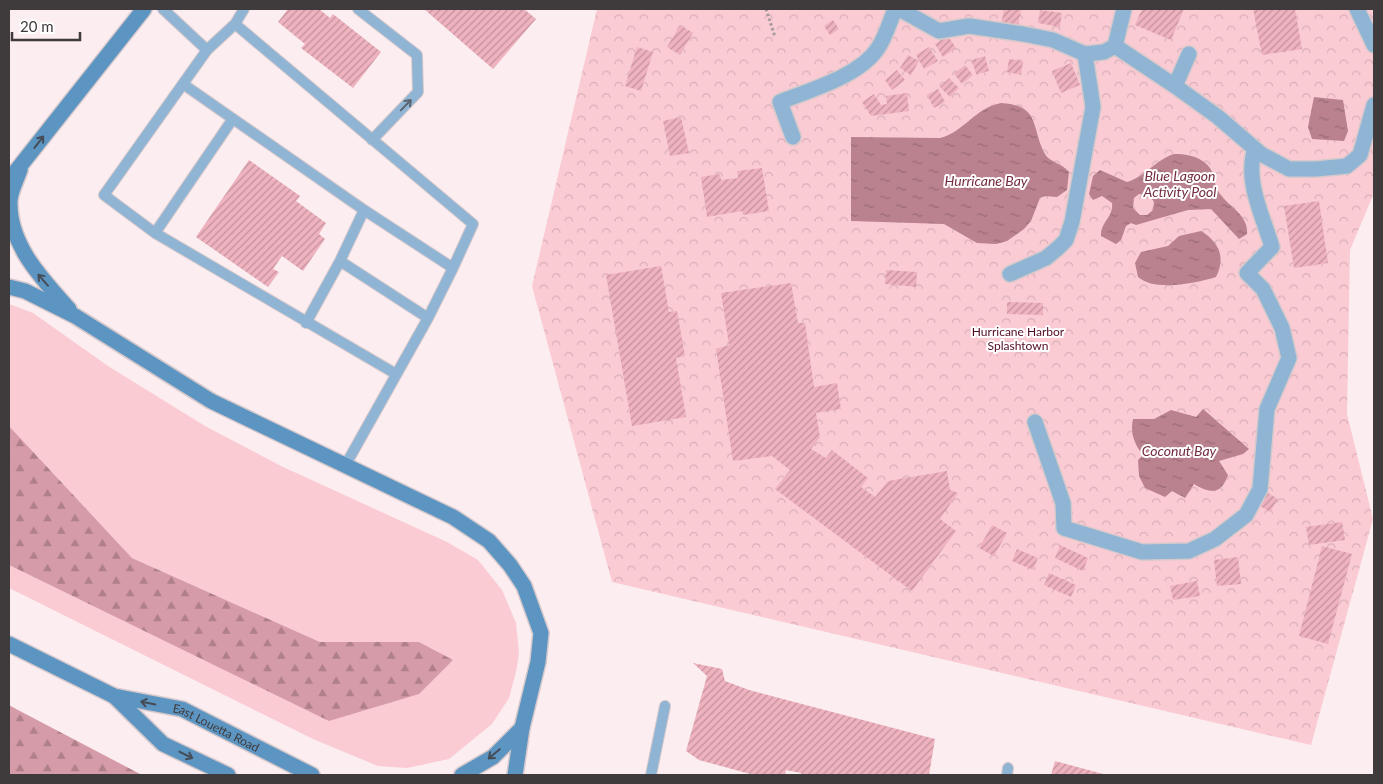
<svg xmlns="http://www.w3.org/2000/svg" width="1383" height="784" viewBox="0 0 1383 784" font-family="Lato,sans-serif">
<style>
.grass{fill:#fbcbd4}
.forest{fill:url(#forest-firs)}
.park{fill:url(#park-crowns)}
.water{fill:url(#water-ripples);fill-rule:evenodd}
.building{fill:url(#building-hatch)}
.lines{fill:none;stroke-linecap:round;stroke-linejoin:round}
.lane-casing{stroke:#d6c9cc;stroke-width:12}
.street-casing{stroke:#d6c9cc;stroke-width:18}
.secondary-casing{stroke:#d6c9cc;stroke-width:18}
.path{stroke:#a59b9d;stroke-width:3;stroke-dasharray:2.5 2.5;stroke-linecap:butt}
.lane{stroke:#90b4d3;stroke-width:10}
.street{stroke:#90b4d3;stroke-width:15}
.secondary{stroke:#5d95c2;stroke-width:15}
.oneway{stroke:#5b6570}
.oneway2{stroke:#454c56}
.labels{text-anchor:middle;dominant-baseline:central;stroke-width:4;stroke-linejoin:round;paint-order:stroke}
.park-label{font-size:12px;fill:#510a24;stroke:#fff}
.street-label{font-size:12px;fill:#3f3a3b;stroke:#fff}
.water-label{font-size:14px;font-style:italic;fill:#732c41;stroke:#fff}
</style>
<defs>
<pattern id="forest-firs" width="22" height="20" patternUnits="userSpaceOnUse" patternTransform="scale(1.25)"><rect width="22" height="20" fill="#d69ba8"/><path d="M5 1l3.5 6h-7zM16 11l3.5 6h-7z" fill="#af7f8a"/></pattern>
<pattern id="park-crowns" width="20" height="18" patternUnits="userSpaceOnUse" patternTransform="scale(1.25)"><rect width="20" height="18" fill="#fbcbd4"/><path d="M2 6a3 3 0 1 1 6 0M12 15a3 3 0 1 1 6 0" fill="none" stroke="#d8afb7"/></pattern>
<pattern id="water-ripples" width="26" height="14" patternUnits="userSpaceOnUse" patternTransform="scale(1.25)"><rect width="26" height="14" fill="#ba818e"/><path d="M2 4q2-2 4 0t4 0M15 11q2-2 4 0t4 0" fill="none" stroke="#996b75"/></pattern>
<pattern id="building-hatch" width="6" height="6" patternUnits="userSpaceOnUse" patternTransform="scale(1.25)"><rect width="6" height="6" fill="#efb2bf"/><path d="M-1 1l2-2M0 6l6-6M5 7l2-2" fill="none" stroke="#c3929c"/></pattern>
</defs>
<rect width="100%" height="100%" fill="#fcedf0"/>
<path class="grass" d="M9,304L33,313L108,366L205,426L281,466L447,542L478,560L502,590L516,623L519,653L516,672L509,698L492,724L449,759L407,768L378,766L313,739L9,588V565L329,720L453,661L419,642H320L132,558L9,426Z"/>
<path class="forest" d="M9,426L132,558L320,642H419L453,660L419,694L329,721L9,565Z
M9,705L18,710L142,775H9Z"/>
<path class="park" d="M597,9H1374V193L1350,250L1347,414L1373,519L1311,745L612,582L532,286Z"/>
<path class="water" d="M1314,97L1343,100L1348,131L1344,141L1312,139L1308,127Z
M1001,103C1041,105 1031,129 1045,154C1049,162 1062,163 1069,172L1067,190L1057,197L1045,196L1040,198L1031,221L1024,229L1007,241L996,244L977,243L944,224L851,221V137L940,138C964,132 975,108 1001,103Z
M1174,154C1184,154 1195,155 1204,162C1215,170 1213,179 1217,189C1225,206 1249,213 1247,234L1239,239L1211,209L1188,210L1136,225L1131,223L1126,226L1121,240L1116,244L1101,236C1100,222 1114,217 1112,203L1102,196L1093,200L1089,194L1093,176L1100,170L1127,182C1145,177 1155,160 1174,154ZM1139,194L1150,196L1154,202L1153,210L1147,215H1140L1133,208L1134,198Z
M1201,231C1219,242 1226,257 1216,277C1196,283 1155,292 1138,277L1135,263L1141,252L1168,246L1179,236Z
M1203,409L1249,449L1243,454L1219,461L1228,475C1221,496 1209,493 1194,484L1185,498L1172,491L1165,497L1145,488L1139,476L1138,460L1143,455C1134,444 1130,432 1133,419H1154L1171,410L1196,417Z"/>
<path class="building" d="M288,9H319L330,18L333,14L381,52L353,88L301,48L305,44L278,22Z
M424,9H524L536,19L493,69Z
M1004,9H1021L1018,28L1001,25Z
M1142,9H1184L1171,40L1135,25Z
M1253,9H1295L1302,49L1262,55Z
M1040,10L1062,13L1060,27L1038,23Z
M833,20L839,29L830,35L824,26Z
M680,25L693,33L680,55L667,47Z
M948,36L956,48L943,57L935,44Z
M637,47L653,52L641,91L625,86Z
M929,47L938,61L924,69L916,55Z
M908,55L919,61L911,75L900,68Z
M985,56L989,71L976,74L972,60Z
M1009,59L1023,61L1021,75L1007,72Z
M1071,63L1080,85L1061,93L1052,71Z
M965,65L973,75L962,84L954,74Z
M897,70L905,80L892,90L885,80Z
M949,78L959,88L950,97L940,87Z
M938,89L945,102L934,108L927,95Z
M907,93L909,111L871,116L862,102L874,94L881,105L887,104L886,96Z
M681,117L689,153L670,156L663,121Z
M249,160L300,196L296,201L326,223L319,234L325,239L303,271L282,256L273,269L279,272L268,287L196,237Z
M762,168L769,211L743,215L742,211L707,217L701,177L720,174L721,180L738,178L737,171Z
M1319,201L1328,263L1294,268L1284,206Z
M661,266L669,312L677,311L685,356L676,358L686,417L632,426L606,275Z
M886,270L917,272L916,287L885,284Z
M791,283L798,323H805L814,387L837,383L841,409L816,413L820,437L811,449L826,458L832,450L868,478L861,487L875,497L888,481L947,471L950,490L958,493L940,519L956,531L912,591L775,489L790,470L772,456L733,461L716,349L729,345L721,293Z
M1007,302L1043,303V315L1007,314Z
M1268,493L1278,499L1270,512L1260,506Z
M1342,522L1345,540L1309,545L1306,527Z
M992,525L1007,533L994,556L979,548Z
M1060,545L1088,558L1083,571L1055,558Z
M1322,546L1352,554L1328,644L1299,636Z
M1017,549L1038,558L1033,570L1012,561Z
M1238,557L1241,584L1217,586L1214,560Z
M1049,573L1076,585L1071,597L1044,585Z
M1197,581L1200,596L1173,600L1170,586Z
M693,663L722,669L725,681L749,690L935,739L929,775H801V773L786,770L785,775H754L699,760L686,751L707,676Z
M1055,761L1107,775H1051Z"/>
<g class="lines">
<g class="lane-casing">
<path id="lane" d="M163,9L207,50
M358,9L417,55L418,92L372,140
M235,24L244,9
M183,84L364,210L453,268L428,318L345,466
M364,210L340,261L428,318
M155,233L232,120
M306,323L340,261
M396,374L155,233L104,195L207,50L235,24L473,224L453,268
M651,775L665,706
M1007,775L1008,768"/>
</g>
<g class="street-casing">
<path id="street" d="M1357,9L1374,45
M1115,46L1175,86L1189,54
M1175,86L1218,117L1261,154L1289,169H1316L1347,166L1360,155L1374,105
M793,137L780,102C810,90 860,76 878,48C885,38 889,24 894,12L901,10L939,31L969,26L1023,34L1053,40L1085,54
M1010,274L1046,258L1058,248L1066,240L1072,222L1093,107L1085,54L1104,52L1115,46L1124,9
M1035,422L1063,503L1064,528L1142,552L1189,551L1215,539L1246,515L1260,489L1267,409L1289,358L1282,328L1263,289L1247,273L1272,247C1263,216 1244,180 1255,149"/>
</g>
<g class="secondary-casing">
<g id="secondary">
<path d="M20,170C17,179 11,190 10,200C8,244 42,279 69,309"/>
<path d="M9,180L144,9"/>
<path d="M9,287L25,291L75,316L211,401L453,517L489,541L510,565L524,586L541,633L538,662L522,728L515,775"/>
<path id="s1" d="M9,644L114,696L182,709L312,775"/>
<path d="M114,696L163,744L228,775"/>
<path d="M462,775L493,757L522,728"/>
</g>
</g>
<path class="path" d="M766,9L775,37"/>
<use href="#lane" class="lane"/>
<use href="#street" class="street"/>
<use href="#secondary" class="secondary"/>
</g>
<defs><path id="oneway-shaft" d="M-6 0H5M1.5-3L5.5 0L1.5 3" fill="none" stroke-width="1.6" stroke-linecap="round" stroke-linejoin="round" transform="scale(1.25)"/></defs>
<use class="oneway" href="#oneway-shaft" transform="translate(406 105) rotate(-46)"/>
<g class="oneway2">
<use href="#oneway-shaft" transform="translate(39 142) rotate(-52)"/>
<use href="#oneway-shaft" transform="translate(43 280) rotate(-131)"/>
<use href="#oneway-shaft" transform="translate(148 703) rotate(-169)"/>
<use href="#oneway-shaft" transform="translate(494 754) rotate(140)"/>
<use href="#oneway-shaft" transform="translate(186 755) rotate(26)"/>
</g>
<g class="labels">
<g class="park-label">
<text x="1018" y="331">Hurricane Harbor<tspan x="1018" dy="14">Splashtown</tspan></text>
</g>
<g class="street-label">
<text stroke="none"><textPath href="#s1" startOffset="225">East Louetta Road</textPath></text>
</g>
<g class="water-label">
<text x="1180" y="175">Blue Lagoon<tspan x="1180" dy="16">Activity Pool</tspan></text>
<text x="986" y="180">Hurricane Bay</text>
<text x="1179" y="450">Coconut Bay</text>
</g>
</g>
<rect width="1383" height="784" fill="none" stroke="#3f3a3b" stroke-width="20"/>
<path d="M12 32v8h68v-8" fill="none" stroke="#3f3a3b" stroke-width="2.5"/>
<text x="20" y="32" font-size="15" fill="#3f3a3b" stroke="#ffffff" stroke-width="4" paint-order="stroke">20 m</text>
</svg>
